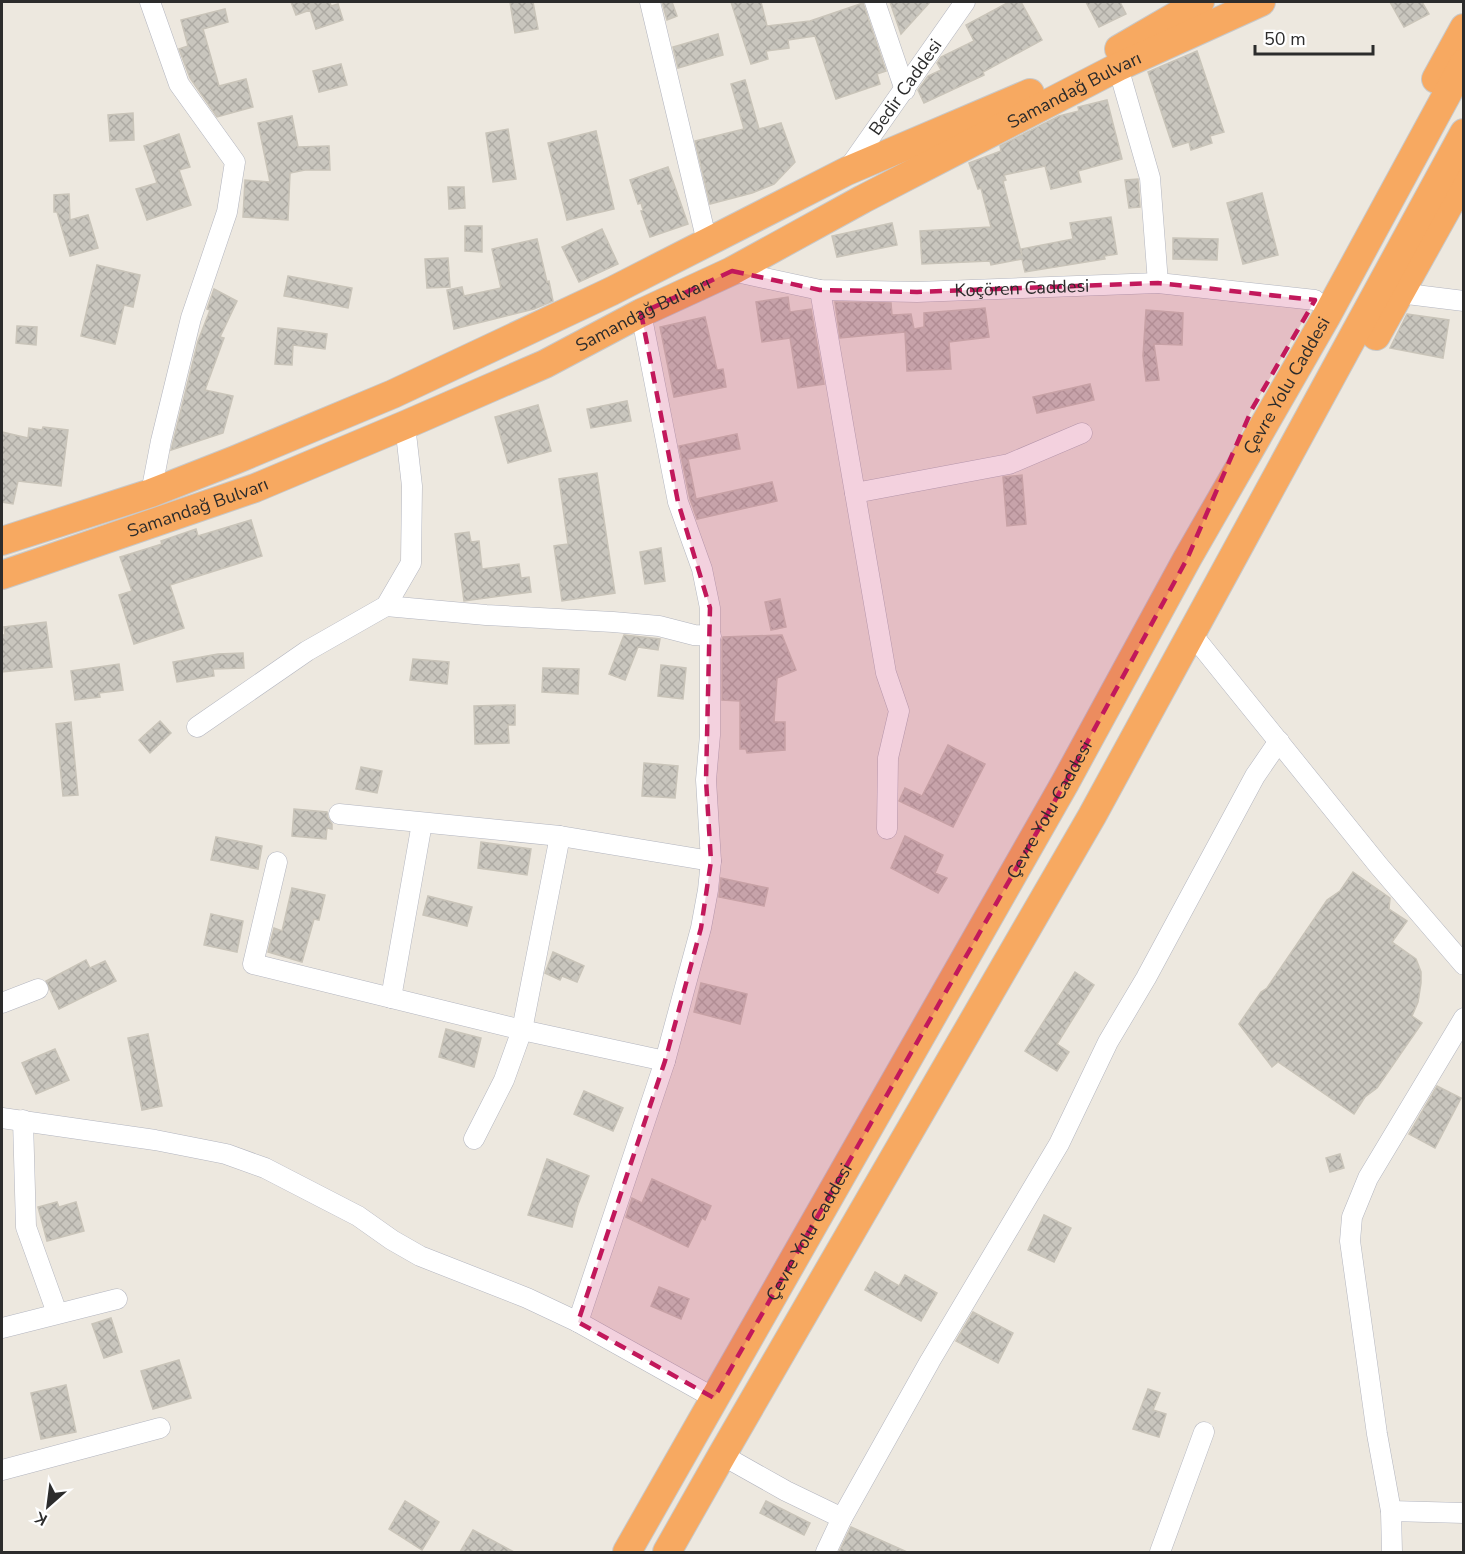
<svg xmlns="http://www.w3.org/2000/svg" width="1465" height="1554" viewBox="0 0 1465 1554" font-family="'Nunito Sans',sans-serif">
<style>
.building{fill:url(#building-cross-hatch);stroke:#c9c4b9;stroke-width:1.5}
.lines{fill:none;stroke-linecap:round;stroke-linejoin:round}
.minor-casing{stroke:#b3b5bf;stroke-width:21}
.highway-casing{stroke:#c8c8c8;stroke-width:30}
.minor{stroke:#fff;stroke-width:20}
.highway{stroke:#f7a961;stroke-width:28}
.marked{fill:#c2185b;fill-opacity:0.2;stroke:#c2185b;stroke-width:4.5;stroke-dasharray:12 8;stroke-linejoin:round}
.labels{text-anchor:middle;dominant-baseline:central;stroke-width:6;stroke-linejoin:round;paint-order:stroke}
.street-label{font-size:18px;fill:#2c2c2c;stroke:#fff}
</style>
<defs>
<pattern id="building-cross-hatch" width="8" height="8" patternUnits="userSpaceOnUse" patternTransform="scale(1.5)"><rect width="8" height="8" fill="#c9c6be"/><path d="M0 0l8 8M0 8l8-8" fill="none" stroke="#adaaa3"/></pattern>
</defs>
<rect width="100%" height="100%" fill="#ede8df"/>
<path class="building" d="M291,2H330L331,6L338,4L343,20L316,29L310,10L296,15Z
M510,2H533L538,29L515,33Z
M662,2H672L677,16L667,20Z
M731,2H761L767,26L810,21L863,3L886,71L877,74L880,84L836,99L815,36L788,40L789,48L766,51L768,59L751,64Z
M890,2H930L901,34Z
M1009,2H1021L1042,40L983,72L984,75L924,103L918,90L928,76L941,70L937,63L941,57L974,41L966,25Z
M1086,2H1120L1126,14L1099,27Z
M1390,2H1422L1429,14L1404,27Z
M225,9L228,22L203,29L219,86L246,79L253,107L217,117L190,78L179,49L188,46L181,20Z
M718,34L723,55L678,68L673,47Z
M1197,51L1224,132L1210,136L1212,143L1191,150L1189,142L1173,147L1148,72Z
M341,64L347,85L319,92L313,71Z
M745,80L759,129L781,123L795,162L774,184L752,193L710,204L695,141L744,129L731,84Z
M1107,100L1122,159L1078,171L1081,182L1051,189L1045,166L1004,175L1006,180L1003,181L1022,256L1021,249L1073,239L1070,223L1111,217L1117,254L1104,256L1105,259L1025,272L1022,259L991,265L990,261L922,264L920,231L991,227L981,188L978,189L969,163L1001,151L1000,146L1059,116L1079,111L1078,107Z
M133,113L134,140L110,141L108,115Z
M292,116L298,147L329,146L330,170H305L290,173L288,220L243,217L245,180L270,182L258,123Z
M508,129L516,179L493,182L486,133Z
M596,131L614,209L567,220L548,143Z
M179,134L190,167L179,170L191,205L147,220L136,189L157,183L144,146Z
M668,167L688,224L650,237L641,211L643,210L641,203L638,204L630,180Z
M1138,179L1140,207L1129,208L1125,180Z
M448,187H464L465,208L449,209Z
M1262,193L1278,255L1243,264L1227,203Z
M69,194L70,220L88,215L98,248L70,256L57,212H54V195Z
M892,223L897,245L837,257L832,236Z
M465,226H482V252L465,251Z
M602,229L618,264L579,282L562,247Z
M1173,238L1218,239L1217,260L1173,259Z
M537,239L547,282L549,281L553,301L534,309L454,329L447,290L462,287L464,296L501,288L492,249Z
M448,258L450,287L427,288L425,259Z
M97,265L140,275L133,307L124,305L115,344L81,336Z
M288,276L352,288L348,308L284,296Z
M214,289L237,301L220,337L224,338L205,390L233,396L223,433L171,450L198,341L210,310L207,309Z
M788,297L790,312L811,309L824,384L798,388L790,338L762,342L756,302Z
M835,302L891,303L892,315L911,314L914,329L924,327V313L985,308L989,337L949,342L951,369L907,371L905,332L840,338Z
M1146,310L1183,313L1182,345L1154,344L1159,380L1146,381L1143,356Z
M1407,314L1449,320L1443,358L1390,348Z
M705,317L717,370L723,369L726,387L674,397L660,327Z
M17,326L37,327L36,345L16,343Z
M278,328L327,334L325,349L293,345L292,365L275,364Z
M1090,384L1094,400L1037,413L1033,397Z
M627,401L631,421L591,428L587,409Z
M538,405L551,451L508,463L495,417Z
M43,427L68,430L61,486L18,481L13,504L2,502V432L28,438L29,428L42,430Z
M737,434L740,449L688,459L696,499L772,482L777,501L697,519L690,499L679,446Z
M597,473L615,593L562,601L554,546L568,544L559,479Z
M1022,475L1026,524L1007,526L1003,477Z
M251,520L262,556L170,585L184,628L134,644L119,595L132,591L120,557L162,544L161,541L196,529L198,536Z
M469,532L471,542L479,541L482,569L519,564L521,578L529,577L531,592L464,601L455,534Z
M661,548L665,581L645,584L640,552Z
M780,599L786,627L771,630L765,602Z
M46,622L52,667L2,672V635H5L4,627Z
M624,635L660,639L658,650L638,647L625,680L609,674Z
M782,635L796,670L777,678L774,722H785V750L747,753L746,749H740V701L722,700V640L723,637Z
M243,653L244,668L213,669L214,676L177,682L173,662L218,654Z
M413,659L449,662L447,684L410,680Z
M119,664L123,690L99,693L100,697L75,700L71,671Z
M661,665L686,668L683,699L658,696Z
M543,668L579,669L578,694L542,692Z
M515,705V725H508L509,743L475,744L474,706Z
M160,721L171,733L150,753L139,740Z
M71,722L78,795L63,796L56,724Z
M948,745L985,764L953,827L899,801L905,788L922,796Z
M644,763L678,766L675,798L642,796Z
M361,767L382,771L377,793L356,789Z
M294,809L327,812L328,818L332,824V829L327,828L326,839L292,836Z
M905,836L943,855L935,873L947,878L938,893L891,868Z
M216,837L262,846L258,869L211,860Z
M481,842L531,849L527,875L478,868Z
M1353,872L1390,898L1389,909L1407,921L1392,942L1416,959L1421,972V983L1418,1002L1412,1016L1422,1023L1377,1088L1365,1097L1354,1114L1278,1062L1272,1067L1239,1024L1261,992L1267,988L1327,900L1340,891Z
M721,878L768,888L764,906L719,897Z
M292,888L325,895L319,920L314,919L302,962L268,952L274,928L282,931Z
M428,896L472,907L467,926L423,915Z
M211,914L243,921L237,952L204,945Z
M553,952L584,966L577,982L562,976L560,980L545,973Z
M86,960L90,968L105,961L116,981L59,1009L46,981Z
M1075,972L1094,985L1057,1044L1069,1052L1057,1071L1025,1051Z
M701,983L747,994L740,1024L694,1012Z
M446,1029L481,1038L474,1067L439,1057Z
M148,1034L162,1106L142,1110L128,1038Z
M55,1049L69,1080L36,1094L22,1063Z
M1437,1086L1461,1098L1435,1148L1409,1134Z
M584,1091L623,1108L613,1131L574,1114Z
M1340,1154L1344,1168L1330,1172L1326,1158Z
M547,1159L589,1176L577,1207L572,1227L528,1215Z
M652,1179L711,1206L705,1220L702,1218L688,1247L626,1217L632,1198L642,1203Z
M57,1202L59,1207L76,1202L84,1231L47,1241L38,1207Z
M1044,1215L1071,1228L1054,1262L1028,1250Z
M875,1272L899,1286L905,1275L937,1293L921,1321L865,1290Z
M659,1287L689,1299L681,1319L651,1306Z
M973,1312L1013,1333L998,1363L956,1341Z
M111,1318L122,1352L104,1358L92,1324Z
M179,1360L191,1398L153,1409L141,1371Z
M66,1385L76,1432L41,1439L31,1393Z
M1148,1389L1160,1393L1153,1410L1166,1414L1159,1437L1133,1429Z
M405,1501L439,1522L422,1550L389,1529Z
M766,1501L810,1523L804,1535L760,1513Z
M851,1527L907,1552H839Z
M473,1530L514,1552H460Z"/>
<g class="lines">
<g class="minor-casing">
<g id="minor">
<path d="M150,2L179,84L235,162L227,212L191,318L161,441L151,493"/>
<path d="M650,2L707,242"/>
<path d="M875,2L905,90"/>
<path d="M1118,67L1150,178L1158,283"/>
<path id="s1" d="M848,169L965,2"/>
<path id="s2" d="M732,271L820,290L917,292L1158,283L1315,300"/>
<path d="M820,290L886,673L899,711L888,758L887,829"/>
<path d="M1399,293L1464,301"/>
<path d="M855,493L1009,464L1082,433"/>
<path d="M386,606L486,615L613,622L659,626L694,635L711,636"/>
<path d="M1191,633L1379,866L1464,965"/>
<path d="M197,727L307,651L386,606L411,563L412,486L405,425"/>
<path d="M339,814L560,836L711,861"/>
<path d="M277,862L253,964L522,1030L665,1061"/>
<path d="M391,998L422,823"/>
<path d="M2,1003L38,989"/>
<path d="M2,1118L155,1140L226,1154L265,1168L358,1216L392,1240L420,1256L527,1298L578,1322L714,1398"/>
<path d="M23,1120L26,1227L57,1313"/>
<path d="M474,1139L504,1080L522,1030L560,836"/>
<path d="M578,1322L665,1061L701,928L708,890L711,861L706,780L710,735V608L702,569L678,502L641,313"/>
<path d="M2,1328L117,1299"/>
<path d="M722,1455L786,1491L842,1518L826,1552"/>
<path d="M2,1470L160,1428"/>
<path d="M1391,1511L1464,1513"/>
<path d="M842,1518L930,1361L1059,1144L1108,1042L1146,978L1255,776L1279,741"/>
<path d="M1160,1552L1204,1432"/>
<path d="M1392,1552L1391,1511L1377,1434L1350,1241L1352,1217L1368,1178L1464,1018"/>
</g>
</g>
<g class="highway-casing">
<g id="highway">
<path d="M1119,49L1200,2"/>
<path d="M1436,79L1464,28"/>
<path d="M1376,336L1464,178"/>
<path d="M2,541L151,493L235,460L393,394L612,291L847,171L1030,93"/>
<path id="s3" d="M2,575L255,488L405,425L545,364L641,313L732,271L863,199L1118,67L1261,2"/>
<path id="s4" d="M627,1552L1065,783L1187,559L1326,317L1464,63"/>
<path d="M667,1552L722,1455L1092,816L1464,133"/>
</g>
</g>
<use href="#minor" class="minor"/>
<use href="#highway" class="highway"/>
</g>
<path class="marked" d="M732,271L820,290L917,292L1158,283L1315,300L1252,409L1187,559L1065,783L714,1398L578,1322L665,1061L701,928L711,861L706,780L710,608L678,502L641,313Z"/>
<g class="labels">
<g class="street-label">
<text stroke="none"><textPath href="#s1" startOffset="100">Bedir Caddesi</textPath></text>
<text stroke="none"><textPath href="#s3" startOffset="1179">Samandağ Bulvarı</textPath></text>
<text stroke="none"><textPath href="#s2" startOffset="292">Koçören Caddesi</textPath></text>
<text stroke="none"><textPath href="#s3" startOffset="693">Samandağ Bulvarı</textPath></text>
<text stroke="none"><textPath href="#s4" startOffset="1340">Çevre Yolu Caddesi</textPath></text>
<text stroke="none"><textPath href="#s3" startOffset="207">Samandağ Bulvarı</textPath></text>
<text stroke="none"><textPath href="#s4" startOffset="854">Çevre Yolu Caddesi</textPath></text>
<text stroke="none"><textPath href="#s4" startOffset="368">Çevre Yolu Caddesi</textPath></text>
</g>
</g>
<rect width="1465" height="1554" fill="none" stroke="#2c2c2c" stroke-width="6"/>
<g transform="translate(48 1506) rotate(208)" stroke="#ffffff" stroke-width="4.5" paint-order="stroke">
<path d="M0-4.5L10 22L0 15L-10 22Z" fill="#2c2c2c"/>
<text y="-9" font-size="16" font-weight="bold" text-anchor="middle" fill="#2c2c2c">K</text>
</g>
<path d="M1255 45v9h118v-9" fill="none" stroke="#2c2c2c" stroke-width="3"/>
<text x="1264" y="45" font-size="18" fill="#2c2c2c" stroke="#ffffff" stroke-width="4.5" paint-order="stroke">50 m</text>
</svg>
